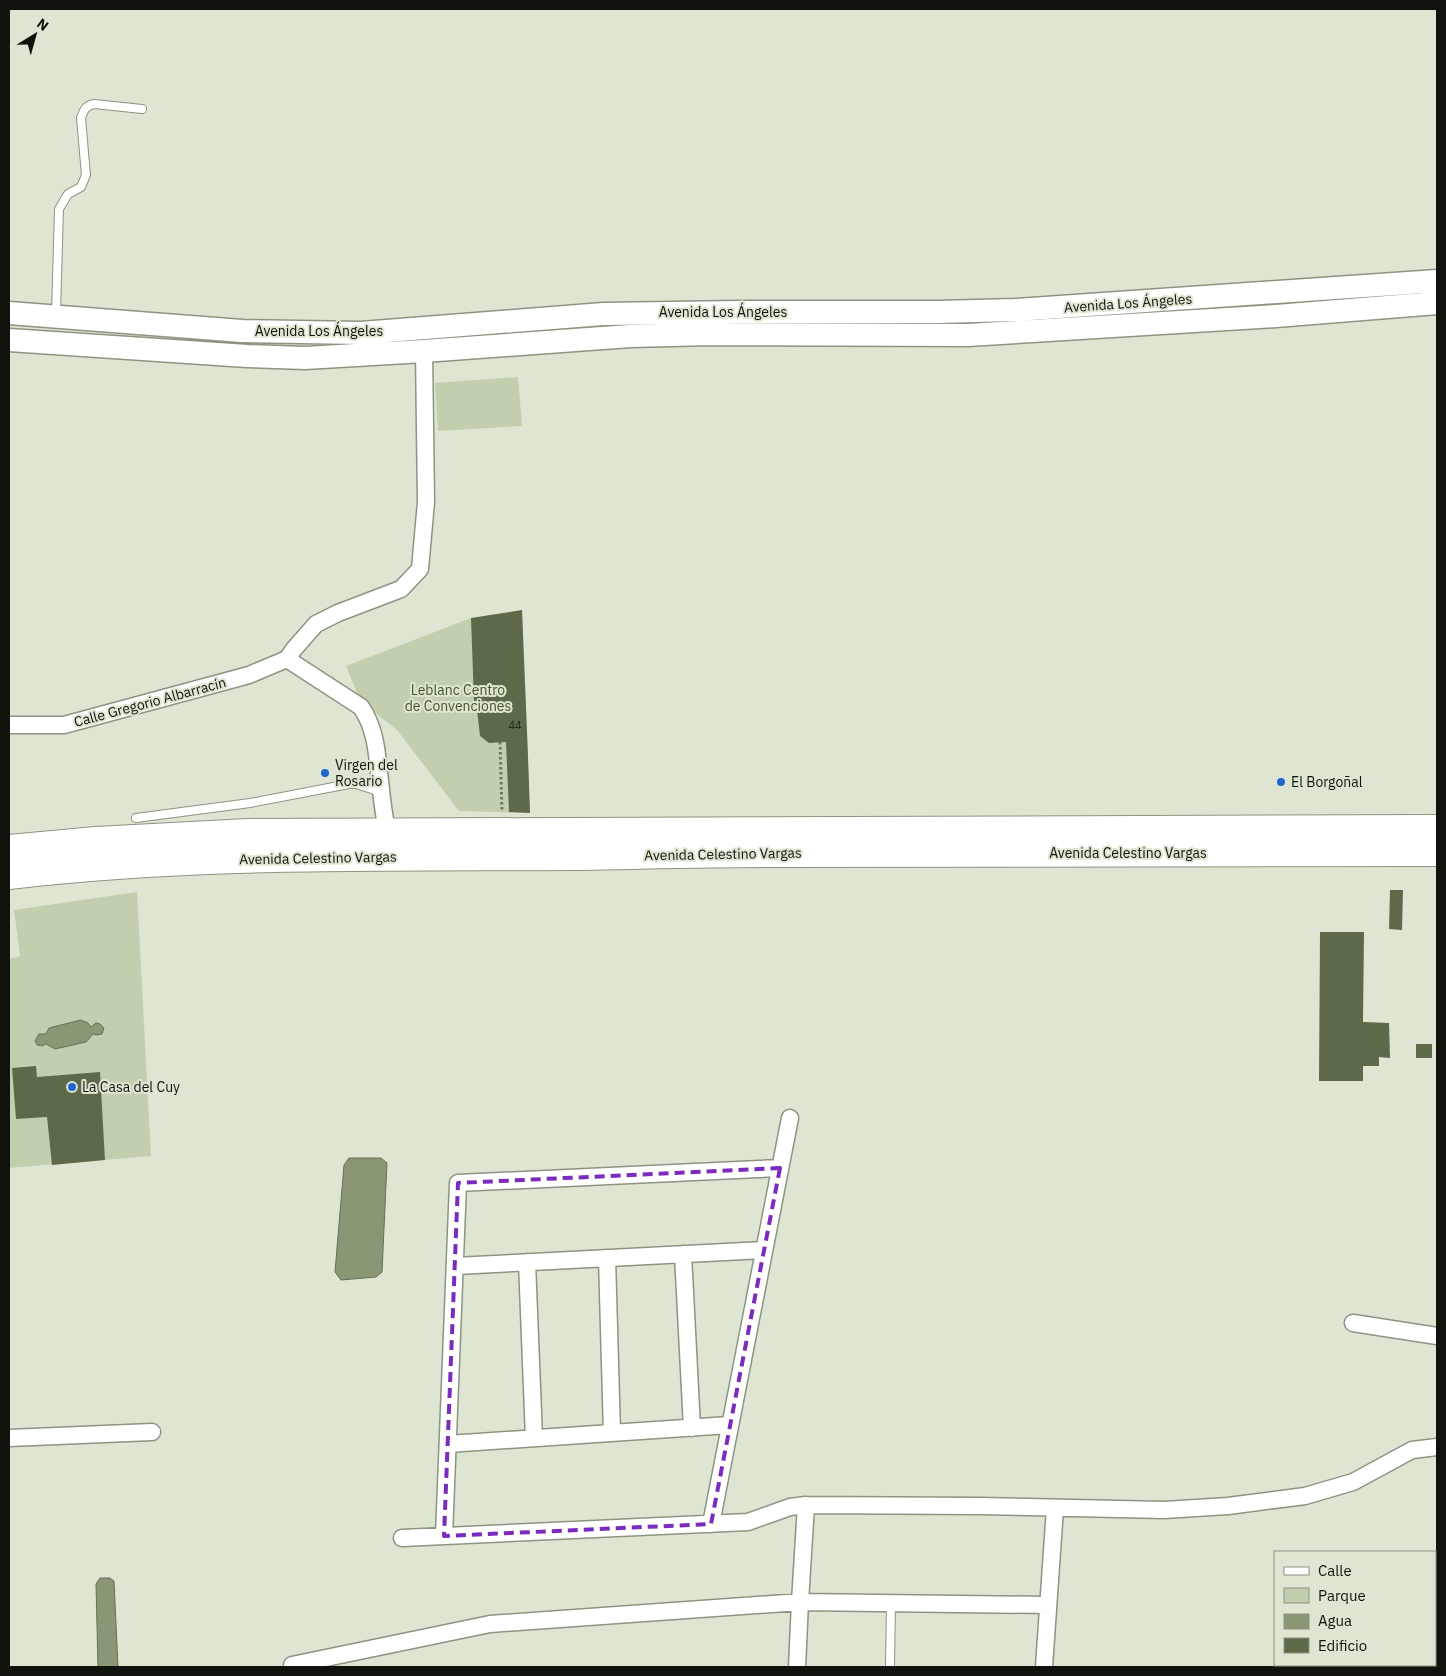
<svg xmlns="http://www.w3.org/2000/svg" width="1446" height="1676" viewBox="0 0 1446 1676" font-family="'IBM Plex Sans',sans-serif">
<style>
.green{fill:#c1cfae}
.water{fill:#899775;stroke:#656f56}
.building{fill:#5d6a4a}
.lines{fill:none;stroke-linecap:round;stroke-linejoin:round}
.lane-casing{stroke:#8c9482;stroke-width:10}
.street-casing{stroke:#8c9482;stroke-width:19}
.secondary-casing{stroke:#8c9482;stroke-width:25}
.highway-casing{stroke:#8c9482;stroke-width:30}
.path{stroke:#707568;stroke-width:3;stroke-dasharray:2.5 2.5;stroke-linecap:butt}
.lane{stroke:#fff;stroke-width:8}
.street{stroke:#fff;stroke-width:16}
.secondary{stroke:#fff;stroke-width:22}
.highway{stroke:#fff;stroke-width:28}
.marked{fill:none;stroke:#7b2cbf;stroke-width:4;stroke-dasharray:10 6;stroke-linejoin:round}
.poi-dot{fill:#2064d0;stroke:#dee6d3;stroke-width:2}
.labels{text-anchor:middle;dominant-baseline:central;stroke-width:4;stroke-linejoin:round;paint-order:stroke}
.number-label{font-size:11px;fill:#23291c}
.street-label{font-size:14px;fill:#10130c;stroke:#dee6d3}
.park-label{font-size:14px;fill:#435721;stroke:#dee6d3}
.poi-label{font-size:14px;fill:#10130c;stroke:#dee6d3;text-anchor:start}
</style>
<rect width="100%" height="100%" fill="#dee6d3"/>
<path class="green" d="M518,377L522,426L438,431L435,383Z
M522,610L530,813L459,811L397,730L361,702L346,666L471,618Z
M137,892L151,1156L9,1168V959L20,956L14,910Z"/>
<path class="water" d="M81,1020L88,1023L91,1027L96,1023L100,1024L104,1028L102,1034L97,1035L93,1034L86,1042L55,1049L46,1044L42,1046L37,1045L35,1041L39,1034H46L49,1028Z
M349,1158H381L387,1163L382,1272L376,1277L341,1280L335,1272L344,1165Z
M100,1578H110L114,1581L118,1667H98L96,1584Z"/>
<path class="building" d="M522,610L528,756L530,813L509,812L506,742L489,743L480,736L476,701H474L471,618Z
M1390,890H1403L1402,930L1389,929Z
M1320,932H1364L1363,1022L1389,1023L1390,1058L1379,1057V1066H1363V1081H1319Z
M1416,1044H1432V1058H1416Z
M36,1066L37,1077L100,1072L105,1160L52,1165L47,1117L16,1119L12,1068Z"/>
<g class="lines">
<g class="lane-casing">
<path id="lane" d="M56,314L59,209L68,194L81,187L86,175L81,118C84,110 85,106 94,104L142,109
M136,818L250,803L349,784H356L381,792
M890,1667L891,1603"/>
</g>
<g class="street-casing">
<path id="street" d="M287,659L294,649L316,624L338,613L401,589L420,569L426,502L424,351
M287,659L361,707C378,732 377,760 381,789C382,804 385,818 387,832
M9,725H64L249,675L287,659
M683,1254L692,1428
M607,1258L612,1433
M527,1262L534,1438
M455,1266L764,1250
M1353,1323L1437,1336
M9,1438L152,1432
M448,1444L729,1425
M711,1524L790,1118
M444,1536L458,1183L780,1168
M402,1538L748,1522L790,1507L806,1505L980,1506L1164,1510L1228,1506L1305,1496L1353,1482L1412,1450L1437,1447
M292,1667V1665L490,1624L800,1602L1048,1605
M797,1667L800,1602L806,1505
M1044,1667L1055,1508"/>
</g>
<g class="secondary-casing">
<path id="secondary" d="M9,313L242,331L361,333L603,314L739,312H938L1015,310L1437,281
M9,340L247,356L305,358L424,351L630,336L711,334L968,335L1276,316L1437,303"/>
</g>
<g class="highway-casing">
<path id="highway" d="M9,849L96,841L248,833L1437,829
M9,875C197,853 386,857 575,856C640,855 705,853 769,853C992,853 1215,853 1437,852"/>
</g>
<path class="path" d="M500,742L502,811"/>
<use href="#lane" class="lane"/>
<use href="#street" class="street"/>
<use href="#secondary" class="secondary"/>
<use href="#highway" class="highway"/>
</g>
<path class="marked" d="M780,1168L711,1524L444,1536L458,1183Z"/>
<g class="poi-dot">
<circle cx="325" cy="773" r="5"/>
<circle cx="1281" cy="782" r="5"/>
<circle cx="72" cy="1087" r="5"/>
</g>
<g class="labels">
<g class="number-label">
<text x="515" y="725">44</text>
</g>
<g class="street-label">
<text transform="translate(1128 303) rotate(-4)">Avenida Los Ángeles</text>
<text x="723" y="312">Avenida Los Ángeles</text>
<text x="319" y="331">Avenida Los Ángeles</text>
<text transform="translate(150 702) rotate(-15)">Calle Gregorio Albarracín</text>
<text x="1128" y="853">Avenida Celestino Vargas</text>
<text transform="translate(723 854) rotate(-1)">Avenida Celestino Vargas</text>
<text transform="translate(318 858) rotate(-1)">Avenida Celestino Vargas</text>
</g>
<g class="park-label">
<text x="458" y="690">Leblanc Centro<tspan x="458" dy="16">de Convenciones</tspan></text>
</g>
<g class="poi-label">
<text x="335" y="765">Virgen del<tspan x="335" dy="16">Rosario</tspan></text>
<text x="1291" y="782">El Borgoñal</text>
<text x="82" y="1087">La Casa del Cuy</text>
</g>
</g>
<rect width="1446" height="1676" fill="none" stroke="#10130c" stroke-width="20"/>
<rect x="1274" y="1551" width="162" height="115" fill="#dee6d3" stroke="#8c9283"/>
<rect x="1284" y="1567" width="25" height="8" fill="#ffffff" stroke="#8c9283"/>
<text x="1318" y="1576" font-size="15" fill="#10130c">Calle</text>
<rect x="1284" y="1588" width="25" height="15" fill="#c1cfae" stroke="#8c9283"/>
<text x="1318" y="1601" font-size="15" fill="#10130c">Parque</text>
<rect x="1284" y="1614" width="25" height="15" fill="#899775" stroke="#8c9283"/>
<text x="1318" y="1626" font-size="15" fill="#10130c">Agua</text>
<rect x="1284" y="1638" width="25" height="15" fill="#5d6a4a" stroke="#8c9283"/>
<text x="1318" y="1651" font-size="15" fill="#10130c">Edificio</text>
<g transform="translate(35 35) rotate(37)" stroke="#dee6d3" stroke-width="4" paint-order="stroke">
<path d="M0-4L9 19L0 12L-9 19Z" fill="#10130c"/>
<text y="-8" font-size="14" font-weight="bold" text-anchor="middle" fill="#10130c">N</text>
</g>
</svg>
